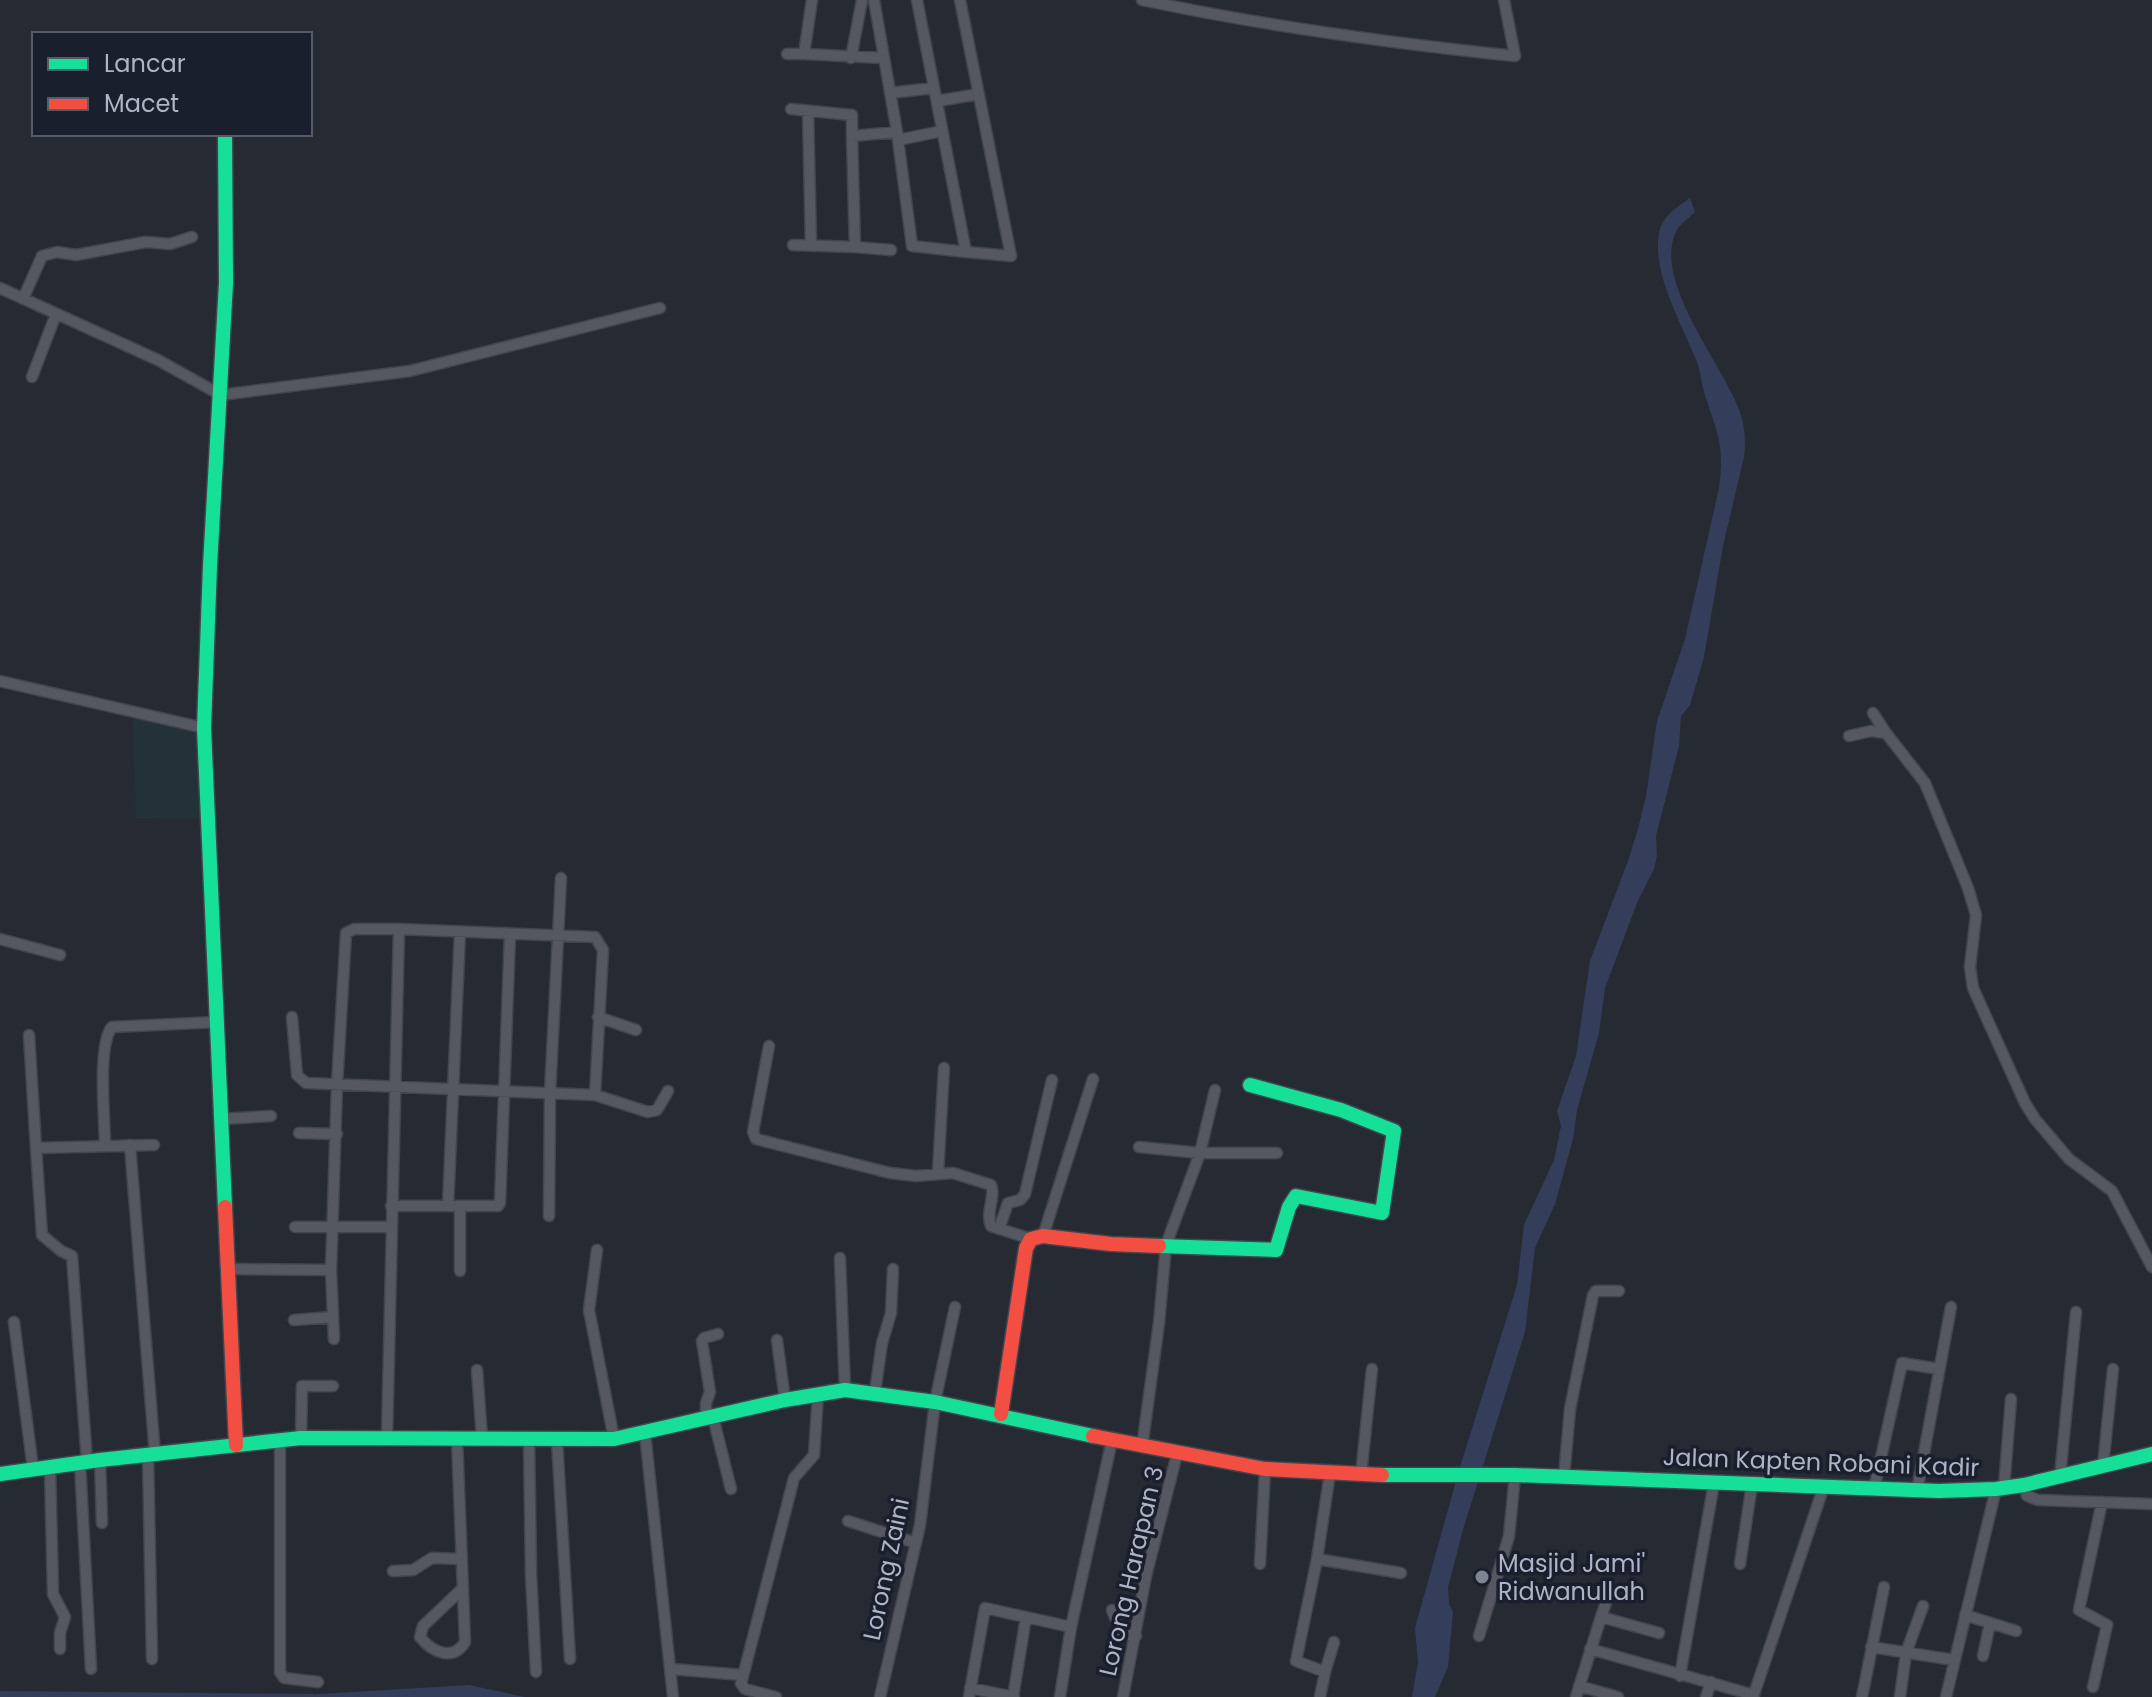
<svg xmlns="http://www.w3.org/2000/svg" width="2152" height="1697" viewBox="0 0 2152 1697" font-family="Poppins,sans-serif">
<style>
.green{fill:#233238}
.water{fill:#343e5b}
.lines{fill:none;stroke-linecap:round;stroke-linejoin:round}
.street-casing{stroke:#42454c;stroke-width:13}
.fast-casing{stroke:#42454c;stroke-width:17}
.jam-casing{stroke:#42454c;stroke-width:17}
.street{stroke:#565861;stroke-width:10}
.fast{stroke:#16e098;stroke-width:14}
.jam{stroke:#f24e42;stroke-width:14}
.poi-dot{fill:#7f8492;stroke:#1a1f2d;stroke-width:3}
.labels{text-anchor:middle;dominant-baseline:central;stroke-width:7;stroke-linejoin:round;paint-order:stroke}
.street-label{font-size:24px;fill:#afb4c5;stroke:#1a1f2d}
.poi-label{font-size:24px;fill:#afb4c5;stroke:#1a1f2d;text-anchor:start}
</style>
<rect width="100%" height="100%" fill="#262a33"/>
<path class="green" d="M133,715L201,732L206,819L136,818Z"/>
<path class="water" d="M1690,198L1695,212C1688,219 1679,224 1675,234C1654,285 1726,368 1741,415C1745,429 1746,443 1744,457L1723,546L1704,657L1690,705L1681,716L1679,746L1656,836L1657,856L1654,869L1637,903L1605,988L1599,1033L1577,1110L1573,1139L1555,1204L1535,1248L1525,1332L1464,1526L1448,1587L1449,1604L1453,1612L1448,1667L1435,1697H1412L1418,1663L1415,1628L1460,1467L1517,1285L1524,1225L1554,1160L1561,1126L1557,1111L1576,1056L1590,961L1628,861L1638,829L1646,796L1657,721L1685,639L1719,488C1725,442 1717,434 1704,392C1701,381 1700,367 1695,357C1681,323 1652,272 1659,234C1661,217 1677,207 1690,198Z
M469,1685L525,1697H0V1691L320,1694Z"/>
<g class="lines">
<g class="street-casing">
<path id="street" d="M812,0L804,54L883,58
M874,0L897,132L912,246L966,252
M917,0L966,252L1011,256L960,0
M1142,0C1265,26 1389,43 1515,56L1504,0
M787,54H804
M851,58L862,0
M890,93L933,88
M937,101L979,94
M791,109L852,115V136L897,132
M808,111L811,245
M852,136L855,247L891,250
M898,140L942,131
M793,245L855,247
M0,288L158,360L221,395L410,371L660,308
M23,299L42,256L57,252L76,255L146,242L170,244L192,237
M32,377L56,314
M0,681L204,728
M1873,713L1886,733
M1849,736L1871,731L1886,733L1925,783L1968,888L1976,915L1970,967L1973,988L2025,1103L2035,1119L2069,1159L2112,1191L2152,1267
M0,939L60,955
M292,1017L297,1075L306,1083L595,1095L648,1112L657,1110L668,1091
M598,1017L636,1030
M29,1035L36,1148L154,1145
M769,1046L753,1132L756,1139L890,1173L916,1176L953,1173L991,1185C996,1197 985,1213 991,1226L1031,1239
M221,1119L271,1116
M299,1133L337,1134
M130,1145L155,1455
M105,1146C105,1120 97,1045 112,1027L217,1022
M1139,1147L1200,1153H1277
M36,1148L42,1235L61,1251L72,1256L87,1462
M938,1173L944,1068
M391,1206H498L500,1203L510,934
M448,1206L460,932
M549,1216L550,1093L561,878
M295,1227H391
M999,1229L1008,1203L1020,1200L1025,1194L1052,1080
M1043,1236L1093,1079
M597,1250L589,1310L614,1439
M840,1258L845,1390
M229,1269L331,1270
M460,1271V1206
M294,1320L333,1317
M14,1322L33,1469
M334,1339L331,1270L337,1085L346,933L354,929H399L595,937L603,950L595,1095
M777,1340L785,1400
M477,1370L482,1438
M875,1392L882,1343L891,1313L893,1269
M713,1417L731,1489
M706,1419V1403L710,1392L702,1341L704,1338L718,1334
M645,1433L673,1697
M387,1437L399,929
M301,1438L302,1386H333
M457,1438L465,1642C453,1662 432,1652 420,1637L423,1626L462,1589
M529,1439L531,1574L536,1672
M557,1440L570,1659
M280,1442V1672L284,1678L318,1682
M1142,1447L1159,1323L1166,1245L1200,1153L1215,1090
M148,1456L152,1659
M100,1460L102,1523
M80,1463L91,1669
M2103,1466L2113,1369
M50,1467L53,1594L65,1617L60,1633V1649
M1361,1475L1372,1369
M1564,1477L1570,1409L1593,1295L1596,1291H1619
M2060,1477L2076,1312
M2024,1485L2027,1496L2038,1500L2152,1504
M2004,1488L2011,1399
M1874,1489L1902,1363L1939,1369
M1917,1491L1951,1307
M848,1521L916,1543
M1317,1559L1401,1573
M1260,1564L1265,1469
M1740,1564L1752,1484
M393,1571L413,1570L432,1558L461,1559
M1112,1610L1122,1634L1136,1636
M1965,1615L2016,1631
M1601,1617L1608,1597
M1479,1636L1509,1536L1515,1475
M1871,1647L1954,1660
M1590,1649L1754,1695
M1983,1656L1990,1623
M671,1669L743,1675
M1325,1672L1334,1642
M1680,1676L1714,1483
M1579,1686L1618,1697
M2093,1687L2107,1625L2079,1610L2102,1502
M970,1688L1014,1697
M776,1697L745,1689L741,1684L794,1478L814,1455L818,1394
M880,1697L920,1525L935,1402L955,1307
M969,1697L985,1608L1071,1627
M1013,1697L1026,1617
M1060,1697L1071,1627L1112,1440
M1123,1697L1146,1576L1177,1454
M1320,1697L1325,1672L1296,1661L1317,1559L1330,1473
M1576,1697L1601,1617L1659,1633
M1706,1697L1711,1682
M1753,1697L1824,1486
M1862,1697L1884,1587
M1900,1697L1906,1653L1923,1606
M1946,1697L1996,1489"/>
</g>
<g class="fast-casing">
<path id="fast" d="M225,134L226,283L210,566L204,728L225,1207
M1159,1246L1276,1250L1289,1207L1296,1196L1382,1213L1394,1131L1341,1110L1250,1085
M0,1474L100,1460L301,1438L614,1439L785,1400L845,1390L935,1402L1093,1436
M1382,1475H1515L1939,1491L1996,1489L2024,1485L2152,1454"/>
</g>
<g class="jam-casing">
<path id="jam" d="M225,1207L236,1445
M1001,1414L1026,1248L1031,1239L1043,1236L1111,1244L1159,1246
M1093,1436L1265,1469L1382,1475"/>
</g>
<use href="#street" class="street"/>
<use href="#fast" class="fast"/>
<use href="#jam" class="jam"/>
</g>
<circle class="poi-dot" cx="1482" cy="1577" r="8"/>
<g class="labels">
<g class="street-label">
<text transform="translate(1821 1462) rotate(2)">Jalan Kapten Robani Kadir</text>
<text transform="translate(886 1569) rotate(-78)">Lorong Zaini</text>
<text transform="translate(1131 1571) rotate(-77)">Lorong Harapan 3</text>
</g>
<g class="poi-label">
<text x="1498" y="1563">Masjid Jami'<tspan x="1498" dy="28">Ridwanullah</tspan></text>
</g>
</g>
<rect x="32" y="32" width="280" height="104" fill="#1a1f2d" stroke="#565b6a" stroke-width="2"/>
<rect x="48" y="58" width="40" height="12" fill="#16e098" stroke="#565b6a" stroke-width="2"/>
<text x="104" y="72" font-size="24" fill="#afb4c5">Lancar</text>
<rect x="48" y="98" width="40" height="12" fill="#f24e42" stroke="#565b6a" stroke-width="2"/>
<text x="104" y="112" font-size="24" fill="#afb4c5">Macet</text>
</svg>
